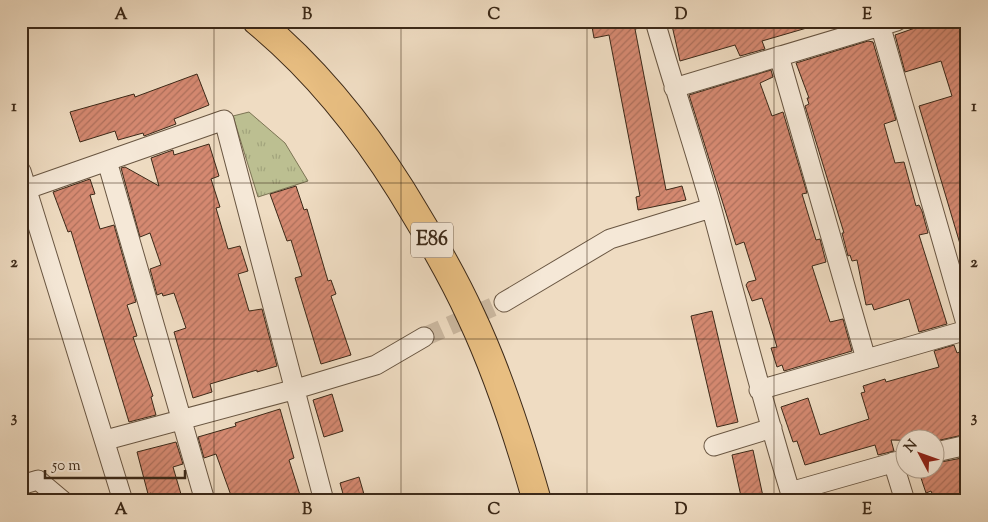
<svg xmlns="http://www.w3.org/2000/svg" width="988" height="522" viewBox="0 0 988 522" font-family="'Sorts Mill Goudy',serif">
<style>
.park{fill:url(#park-tufts);stroke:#7c7454}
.building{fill:url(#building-hatch);stroke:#3c2918}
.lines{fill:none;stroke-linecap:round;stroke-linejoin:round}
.minor-tunnel{stroke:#cbb8a0;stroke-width:19;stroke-dasharray:19 9;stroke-linecap:butt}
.minor-casing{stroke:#695642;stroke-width:21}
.highway-casing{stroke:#3c2918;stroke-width:30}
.minor{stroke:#f5e8d7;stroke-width:19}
.highway{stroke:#e8be81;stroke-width:28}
.grid{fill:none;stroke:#3c2918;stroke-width:1;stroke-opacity:0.55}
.labels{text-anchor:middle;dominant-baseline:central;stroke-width:4;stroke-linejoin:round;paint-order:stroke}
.shield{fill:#f5e8d7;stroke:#746251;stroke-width:1}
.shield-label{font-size:20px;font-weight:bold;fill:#3c2918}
.neatline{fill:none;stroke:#3c2918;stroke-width:2}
.grid-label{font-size:16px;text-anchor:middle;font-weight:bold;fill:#3c2918}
</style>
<defs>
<pattern id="park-tufts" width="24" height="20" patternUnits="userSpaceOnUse" patternTransform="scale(1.25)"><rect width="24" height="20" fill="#bcbf91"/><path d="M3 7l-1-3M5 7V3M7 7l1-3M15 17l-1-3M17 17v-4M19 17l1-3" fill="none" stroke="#a2a47c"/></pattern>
<pattern id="building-hatch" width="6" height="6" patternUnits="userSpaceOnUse" patternTransform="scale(1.25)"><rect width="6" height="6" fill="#d58971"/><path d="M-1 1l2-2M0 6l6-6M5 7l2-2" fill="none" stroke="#ae705c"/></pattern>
</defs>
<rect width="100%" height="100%" fill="#efdcc2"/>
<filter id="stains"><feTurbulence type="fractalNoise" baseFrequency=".004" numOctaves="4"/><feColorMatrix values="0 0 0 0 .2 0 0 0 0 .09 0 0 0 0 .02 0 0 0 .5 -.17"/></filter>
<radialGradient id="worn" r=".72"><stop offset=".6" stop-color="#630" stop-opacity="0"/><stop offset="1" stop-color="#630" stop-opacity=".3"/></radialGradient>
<path class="park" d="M249,112L285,143L308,181L258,197L233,116Z"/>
<path class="building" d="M591,21H640V28L635,29L666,190L682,186L686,200L638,210L636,197L640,196L609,35L594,38Z
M671,21H817V25L762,41L765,49L740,56L735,45L680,61Z
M935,21H961L967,39V254H963L919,106L952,96L941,61L905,72L895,35Z
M868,41L873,42L896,120L884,124L895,163L904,162L916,206L919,205L922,211L928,233L919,235L947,324L919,332L909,299L874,310L872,304L866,305L857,260L852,261L850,255L848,256L842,233H844L805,106L809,104L807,98H809L796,63Z
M771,70L773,77L760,83L772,116L783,112L807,193L802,194L816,240L820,239L826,262L812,266L830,322L843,319L852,351L784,371L782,365L777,367L771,348L777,347L762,298L752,301L746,285L748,282L756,280L744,242L736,245L689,95Z
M197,74L209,105L174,119L176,124L144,136L143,133L118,140L115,131L80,142L70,112L134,94L135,97Z
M209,144L219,176L211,179L220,207L216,208L228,249L240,246L248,271L238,274L249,311L262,309L277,366L257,372V370L210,384L212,392L193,398L174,332L186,328L174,293L163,296L162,293L157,295L150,269L161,265L150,233L140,237L121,168L125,167L159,186L151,158L173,150L174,155Z
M90,179L95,194L90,195L100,229L114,225L136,302L127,305L137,336L133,337L153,396L151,397L156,415L129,422L71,231L68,232L53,192Z
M296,186L304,210L307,209L328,281L331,280L336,294L331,296L351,355L321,364L295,278L302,276L291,240L287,241L270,194Z
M712,311L738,422L717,427L691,316Z
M954,345L957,353L962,351L964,356L967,355V434L936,441L891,440L894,451L878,455L875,445L805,465L797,441L793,442L781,407L808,398L820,435L869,419L861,393L865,392L863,386L885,379L886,382L939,367L934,351Z
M332,394L343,431L324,437L313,400Z
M280,409L294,458L289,460L300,495L286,499L284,494L262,501H233L216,454L204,458L198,437L236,426L235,423Z
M176,442L183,464L173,467L183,501H153L151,493L148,494L137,452Z
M753,450L764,501H742L732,455Z
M967,457V501H935L931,491L926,493L919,472L936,470V463Z
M359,477L366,501H345L340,483Z"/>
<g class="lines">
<path class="minor-tunnel" d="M424,337L504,302"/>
<g class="minor-casing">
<path id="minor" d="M655,21C673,84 694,146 712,210C738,307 763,404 793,501
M879,21L967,327
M779,56L866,359
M674,88L897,21
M107,161L205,501
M21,171L123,501
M27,189L224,120L324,501
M504,302L610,239L711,208
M759,390L967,330
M106,440L296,389L376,365L424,337
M714,446L772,428
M936,452L967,445
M893,462L905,501
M21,485L38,480L63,501
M790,492L906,459"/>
</g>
<g class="highway-casing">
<path id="highway" d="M257,21C315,69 361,126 401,190C426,231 451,272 471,316C499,375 519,438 537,501"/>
</g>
<use href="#minor" class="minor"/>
<use href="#highway" class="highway"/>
</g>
<path class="grid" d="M214,21V501M401,21V501M587,21V501M774,21V501M21,183H967M21,339H967"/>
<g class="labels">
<rect class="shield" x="411" y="222.5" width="42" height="35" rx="4"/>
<g class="shield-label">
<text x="432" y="240">E86</text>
</g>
</g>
<rect width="988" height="522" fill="none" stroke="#efdcc2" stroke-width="55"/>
<g transform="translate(920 454) rotate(311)"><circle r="24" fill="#f5e8d7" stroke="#ab9c8b"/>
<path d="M0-4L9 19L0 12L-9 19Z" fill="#8f2418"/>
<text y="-8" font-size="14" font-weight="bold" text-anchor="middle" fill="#3c2918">N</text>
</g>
<path d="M45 470v8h140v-8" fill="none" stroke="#3c2918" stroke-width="2.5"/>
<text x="52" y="470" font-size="15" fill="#3c2918" stroke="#f5e8d7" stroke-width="4" paint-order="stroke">50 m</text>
<rect x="28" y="28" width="932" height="466" class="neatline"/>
<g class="grid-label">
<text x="121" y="19">A</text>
<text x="307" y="19">B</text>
<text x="494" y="19">C</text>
<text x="681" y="19">D</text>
<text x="867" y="19">E</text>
<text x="14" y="111">1</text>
<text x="974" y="111">1</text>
<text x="14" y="267">2</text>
<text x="974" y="267">2</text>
<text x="14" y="422">3</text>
<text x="974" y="422">3</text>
<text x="121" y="514">A</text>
<text x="307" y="514">B</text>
<text x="494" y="514">C</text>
<text x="681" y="514">D</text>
<text x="867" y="514">E</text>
</g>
<rect width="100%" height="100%" filter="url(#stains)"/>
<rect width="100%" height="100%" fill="url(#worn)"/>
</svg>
